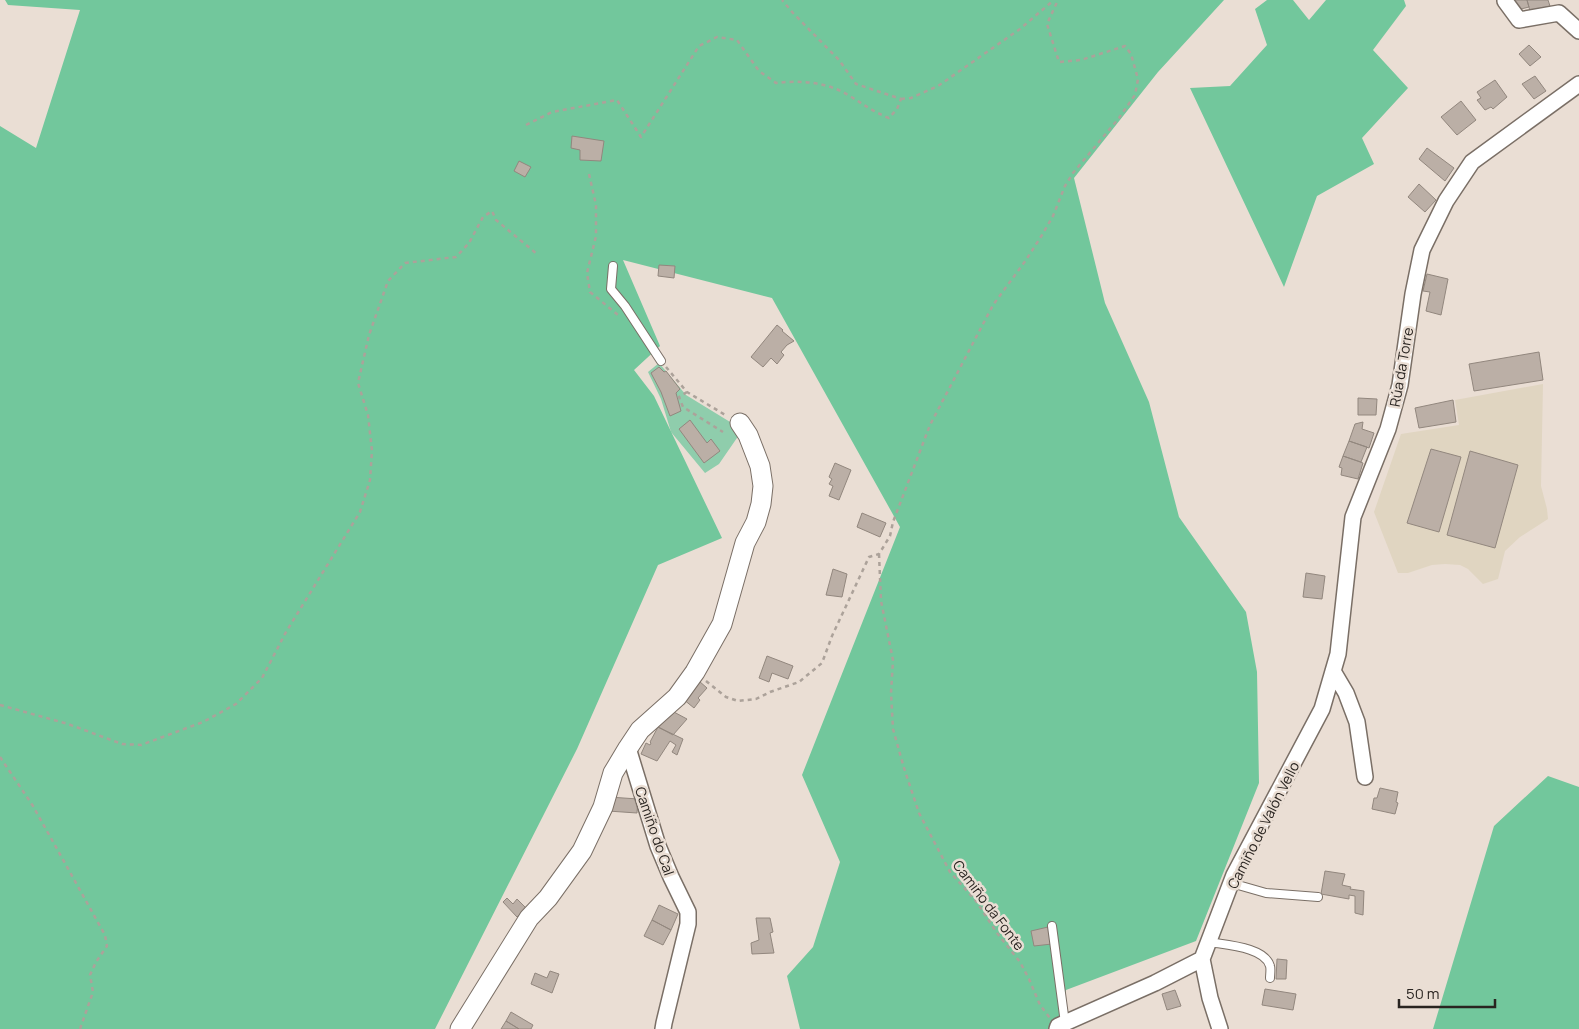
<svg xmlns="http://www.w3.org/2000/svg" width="1579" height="1029" viewBox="0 0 1579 1029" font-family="Manrope,sans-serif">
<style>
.education{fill:#e0d5c1}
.green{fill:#8fcdac}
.forest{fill:#72c79c}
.building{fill:#bbafa6;stroke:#92877e}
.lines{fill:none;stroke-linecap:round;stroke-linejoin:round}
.service-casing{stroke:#7a6f66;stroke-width:10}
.minor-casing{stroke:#7a6f66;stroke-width:18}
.tertiary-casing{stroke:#7a6f66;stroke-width:21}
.path{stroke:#aca29a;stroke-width:2.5;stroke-dasharray:4 4;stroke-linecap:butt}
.service{stroke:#fff;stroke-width:8}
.minor{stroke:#fff;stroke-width:15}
.tertiary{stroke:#fff;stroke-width:19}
.labels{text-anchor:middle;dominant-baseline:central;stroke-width:5;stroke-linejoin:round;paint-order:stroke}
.street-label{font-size:14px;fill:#292420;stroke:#eaded4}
</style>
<rect width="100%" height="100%" fill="#eaded4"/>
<path class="education" d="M1543,384L1541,486L1547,509L1548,519L1520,537L1505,551L1498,579L1483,584L1468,569L1460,565L1445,564L1432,565L1408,573H1398L1374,512L1401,434L1459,425L1455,400Z"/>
<path class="green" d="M659,363L686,395L735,425L739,435L719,464L705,473L671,432L661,399L648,372Z"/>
<path class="forest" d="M5,0H1224L1158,72L1074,178L1105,303L1149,402L1179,517L1246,612L1257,672L1259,783L1196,941L1066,990L1060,1029H800L787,976L813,947L840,862L802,775L900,527L772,298L623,260L660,346L634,370L654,396L722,538L658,565L577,749L435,1029H0V126L36,148L80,10L8,5Z
M1267,0H1293L1309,20L1326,0H1404L1406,6L1373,50L1408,88L1362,138L1374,164L1317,196L1284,287L1190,88L1230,86L1267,45L1255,9Z
M1548,776L1579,787V1029H1433L1494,826Z"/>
<path class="building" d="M1513,0H1527L1529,7L1517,10Z
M1527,0H1548L1550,6L1530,11Z
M1529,45L1541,57L1530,66L1519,54Z
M1535,76L1546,91L1534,99L1522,84Z
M1495,80L1507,97L1493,109L1491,107L1485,110L1477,100L1481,98L1477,92Z
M1461,101L1476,120L1457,135L1441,117Z
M572,136L604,141L601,161L580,160V150L571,148Z
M1427,148L1454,168L1445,181L1419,159Z
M519,161L531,167L525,177L514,171Z
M1419,184L1436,200L1425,212L1408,197Z
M659,265L675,266L674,278L658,276Z
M1427,274L1448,279L1441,315L1426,311L1430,292L1423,291Z
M777,325L783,330L782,331L794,341L787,345L781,352L784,355L777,364L771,358L763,367L751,357Z
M1539,352L1543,380L1474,391L1469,364Z
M659,367L664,372L666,371L680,389L676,393L681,411L670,416L661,392L651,373Z
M1358,398L1377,399L1376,415H1358Z
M1453,400L1456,422L1419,428L1415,408Z
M690,420L707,443L711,439L720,451L704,463L679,429Z
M1363,422L1362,429L1374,433L1369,448L1349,441L1355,424Z
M1349,441L1367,447L1361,462L1343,456Z
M1431,449L1461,457L1439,532L1407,523Z
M1470,451L1518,465L1495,548L1447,535Z
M1343,456L1363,463L1358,479L1341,475L1342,468L1339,467Z
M835,463L851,470L839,500L829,496L833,486L829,484L832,479L829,477Z
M862,513L886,523L880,537L857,527Z
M833,569L847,574L842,597L826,595Z
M1306,573L1325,576L1322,599L1303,597Z
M767,656L793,666L788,679L772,673L769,682L759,678Z
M699,681L707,688L698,698L700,700L694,708L683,699Z
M672,711L687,719L673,735L658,727Z
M658,727L683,739L677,755L672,752L676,745L670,741L657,761L641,754L646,743L650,745L651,743L650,742Z
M1380,788L1398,792L1396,802L1398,803L1395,814L1372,809L1374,798H1377Z
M609,797L638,799L637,813L608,811Z
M1325,871L1345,874L1342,885L1351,887L1350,889L1364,891L1363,915L1355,913V896L1349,895V899L1321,894Z
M507,898L513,904L517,899L526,908L517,917L503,902Z
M659,905L678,914L671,930L652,920Z
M756,918H770L773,932L770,933L774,953L752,954L751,943L759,940Z
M652,920L671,930L663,945L644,936Z
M1048,927L1052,944L1034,946L1031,931Z
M1277,959L1287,960L1286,979H1276Z
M550,971L559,974L552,993L531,984L535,973L547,978Z
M1265,989L1296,994L1293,1010L1262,1005Z
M1175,990L1181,1006L1167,1010L1162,994Z
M511,1012L533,1025L531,1029H519L506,1021Z
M506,1021L519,1029H501Z"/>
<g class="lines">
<g class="service-casing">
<path id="service" d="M613,266L611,289L625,306L661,361
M1231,883L1266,893L1318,897
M1052,926L1065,1023
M1209,942C1226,945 1265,947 1270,966C1271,969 1270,975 1270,978"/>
</g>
<g class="minor-casing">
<path id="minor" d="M1505,1L1519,20L1559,13L1579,31
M1333,671L1346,693L1357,722L1365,777
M628,748L658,846L671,877L688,912V924L664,1023L663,1029
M1057,1029L1058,1026L1155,983L1202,959
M1220,1029L1210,998L1202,959L1234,875L1322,709L1338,654L1353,517L1388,429L1400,385L1413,294L1422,250L1446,201L1472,162L1579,84"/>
</g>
<g class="tertiary-casing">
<path id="tertiary" d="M460,1029L529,918L548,898L582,851L603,807L613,773L628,748L640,730L677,697L695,672L722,624L745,543L756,522L761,504L763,486L760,466L748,435L740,423"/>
</g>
<path class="path" d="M901,99L911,98L938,86L1020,29L1054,0
M526,125L552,112L617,100L641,137L699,46L717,37L737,40L759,71L776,83C800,80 827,82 848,95C862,103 873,112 889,118L897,109L901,99L856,84L839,60L793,13L782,0
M589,174L596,205V236L587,273L590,292L618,315
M666,367L687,392L727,416
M687,392L679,397L683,407L723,432
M879,554L881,601L893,660L891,693L893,729L904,768L919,813L950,872L976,901L997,933L1020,962L1029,979L1040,1005L1050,1018
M706,681L726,697L738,701L756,699L770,692L799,682L822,663L832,636L869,557L879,554L890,536L893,522L930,425L993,305L1026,260L1042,235L1053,216L1065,186L1073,173L1119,118L1135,95L1138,79L1131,54L1125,46L1081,60L1059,62L1047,24L1058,0
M0,705L68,724L122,744L141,745L203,722L236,704L262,678L286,632L360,512L370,480L372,451L368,415L358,383L369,335L388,281L405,263L456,257L469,243L483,217L492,211L496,220L537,254
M0,757L33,806L105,935L107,946L96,962L90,975L93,992L80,1029"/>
<use href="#service" class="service"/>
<use href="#minor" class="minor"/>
<use href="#tertiary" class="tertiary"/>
</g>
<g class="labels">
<g class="street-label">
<text transform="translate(1401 367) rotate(-80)">Rúa da Torre</text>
<text transform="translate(1263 825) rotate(-63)">Camiño de Valón Vello</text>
<text transform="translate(655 831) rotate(71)">Camiño do Cal</text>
<text transform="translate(989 905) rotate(53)">Camiño da Fonte</text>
</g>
</g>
<path d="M1399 999v8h96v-8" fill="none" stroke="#292420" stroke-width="2.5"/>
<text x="1406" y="999" font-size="15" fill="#292420" stroke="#eaded4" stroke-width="4" paint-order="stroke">50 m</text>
</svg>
